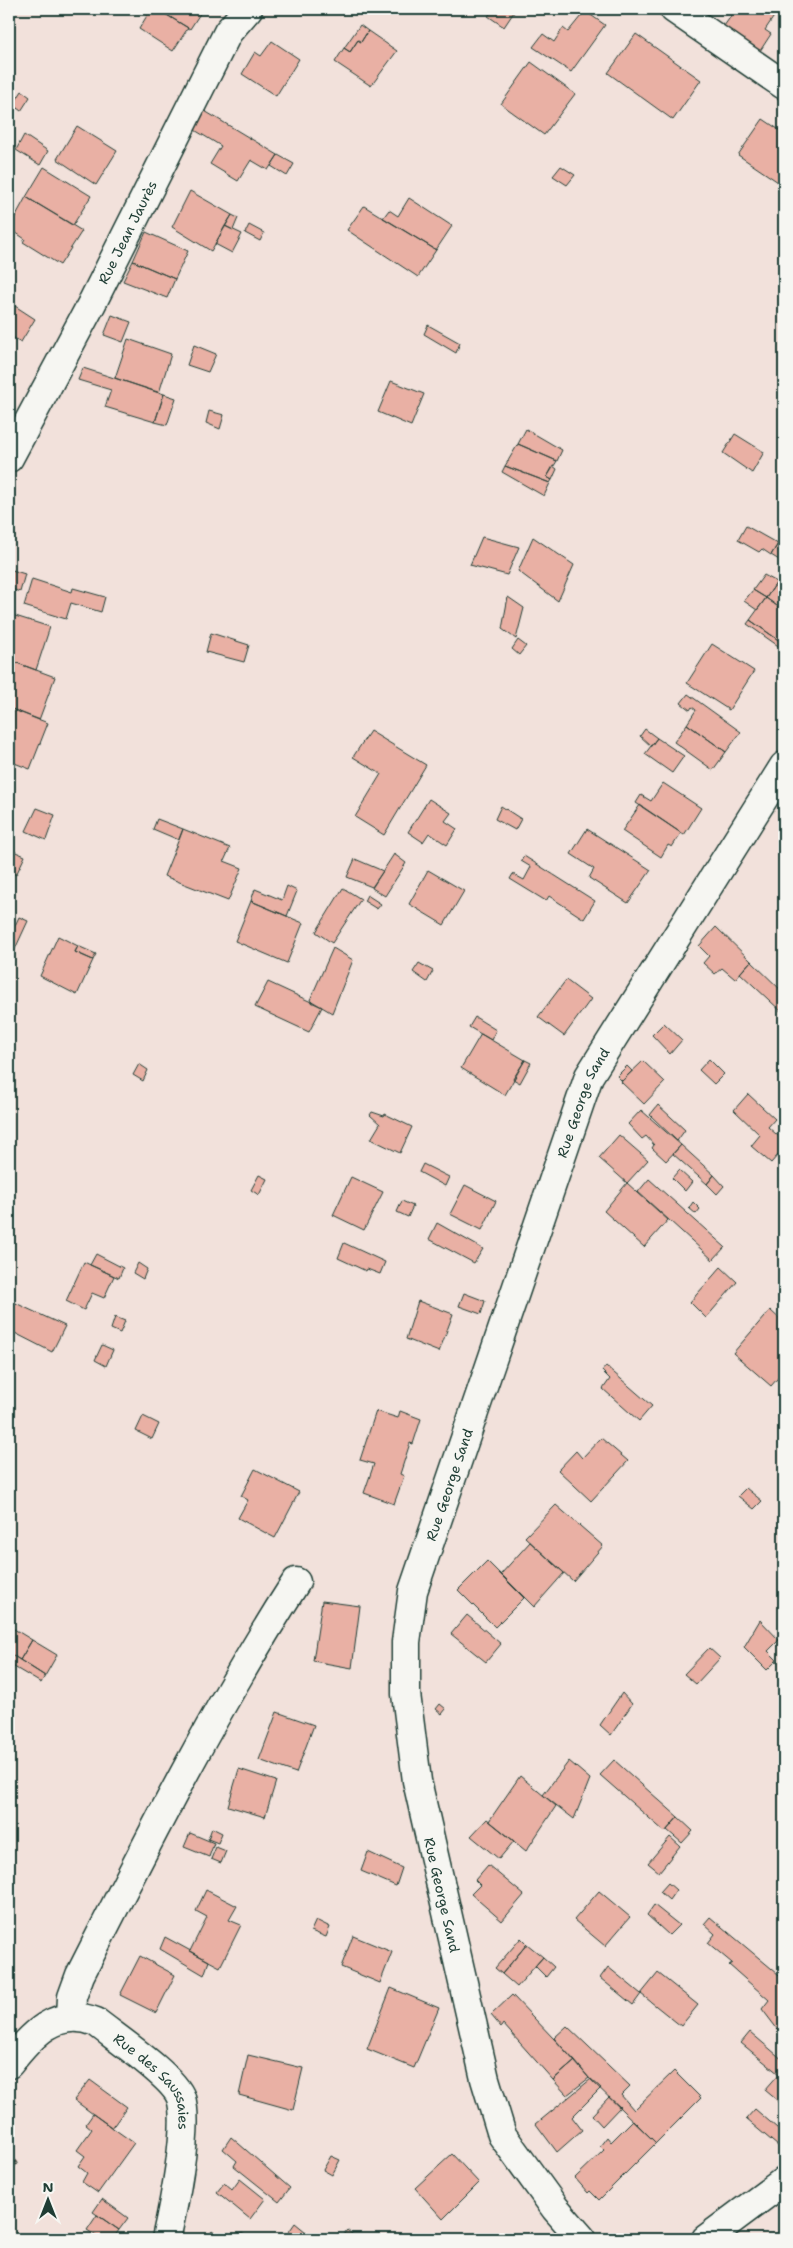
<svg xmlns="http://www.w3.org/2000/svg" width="793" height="2248" viewBox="0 0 793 2248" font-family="'Shantell Sans',sans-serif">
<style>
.building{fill:#e9b0a4;stroke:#1f3d34}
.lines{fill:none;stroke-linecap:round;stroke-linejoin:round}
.minor-casing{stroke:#1f3d34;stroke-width:31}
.minor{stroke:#f6f6f2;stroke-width:28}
.labels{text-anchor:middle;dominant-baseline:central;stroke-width:5;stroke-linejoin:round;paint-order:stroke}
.street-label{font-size:14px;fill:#1f3d34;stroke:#f6f6f2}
</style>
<rect width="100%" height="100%" fill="#f2e1db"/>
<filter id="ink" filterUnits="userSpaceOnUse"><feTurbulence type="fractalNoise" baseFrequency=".02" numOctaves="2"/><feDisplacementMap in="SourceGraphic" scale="10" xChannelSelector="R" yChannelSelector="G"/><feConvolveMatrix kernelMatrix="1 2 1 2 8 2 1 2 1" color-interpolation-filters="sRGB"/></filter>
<g filter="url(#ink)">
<path class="building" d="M151,9H157L188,28L173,51L139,29Z
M157,9H203L190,29Z
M494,9H516L504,27L488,16Z
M736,9H779L765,30L771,34L760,51L724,26Z
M585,11L605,25L571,72L533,47L543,34L554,42L563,28L568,32Z
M360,25L368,31L361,42L358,40L350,52L344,48Z
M368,31L397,51L371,86L335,62L344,48L350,52L358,40L361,42Z
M636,34L701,80L673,120L608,73Z
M272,41L299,59L276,96L242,74L255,52L261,56Z
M531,62L575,94L544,135L501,104Z
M22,91L30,97L21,111L13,105Z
M203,110L278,155L268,170L251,160L238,181L210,164L221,146L193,129Z
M763,119L784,133V186L738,155Z
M77,126L117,151L96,185L57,159Z
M24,135L48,151L40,165L16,150Z
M278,155L294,164L287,176L271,166Z
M561,166L575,175L567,185L553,176Z
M44,167L91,196L73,225L26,197Z
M190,191L232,215L211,251L172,227Z
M26,197L82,231L60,265L23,242L25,239L9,228Z
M409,198L452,226L436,250L383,218L389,210L398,216Z
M364,206L436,250L418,277L347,230Z
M232,215L238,218L233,230L225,226Z
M249,225L264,233L260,241L245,233Z
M225,226L242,234L232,253L215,244Z
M146,232L188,251L175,279L133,261Z
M133,261L175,279L167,298L123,281Z
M15,306L35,319L21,342L9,335V316Z
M112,315L131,322L123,342L104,335Z
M428,325L460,343L456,353L424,334Z
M128,339L171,354L159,393L115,378Z
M194,345L216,354L208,372L187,365Z
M83,368L164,394L155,422L105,407L111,390L78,380Z
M391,381L424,394L411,426L378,412Z
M164,394L176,398L167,425L155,422Z
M209,411L224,415L220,429L206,423Z
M526,429L562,450L557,461L518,444Z
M735,434L764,452L752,473L723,453Z
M518,444L557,461L547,477L552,480L550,483L505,466Z
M505,466L550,483L544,496L502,472Z
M553,466L557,469L552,480L547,477Z
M746,526L778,544L771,555L762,549L759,552L738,540Z
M784,534V563L771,555Z
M482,537L519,547L507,575L470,565Z
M533,537L574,565L558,601L518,571Z
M9,569L25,574L20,592L9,588Z
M764,575L777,582L766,598L753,590Z
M32,579L72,592L73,588L105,597L101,612L71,603L66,619L24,606Z
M777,582L784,587V611L766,598Z
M753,590L766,598L757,610L744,601Z
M508,597L524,608L516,639L502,629Z
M766,598L784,611V644L750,620Z
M9,614L50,627L36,670L9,660L13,643L9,642Z
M750,620L784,644V650L747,624Z
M211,633L249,645L244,662L206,652Z
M518,640L526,646L519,655L512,649Z
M712,644L754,671L729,710L687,683Z
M9,660L55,677L39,720L9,708Z
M688,694L741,732L726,752L687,724L696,710L692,707L690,710L681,703Z
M9,708L48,723L30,769L9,761Z
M687,724L726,752L713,770L674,742Z
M645,729L657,738L651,746L640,736Z
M370,731L426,765L384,835L355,817L381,774L353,757Z
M657,738L684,756L672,773L645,754Z
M663,783L701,808L684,835L636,803L641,795L651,801Z
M429,799L451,813L445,821L457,829L447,845L429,833L423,842L408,832Z
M640,805L681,833L672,847L668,845L661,857L622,831Z
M501,806L521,819L515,830L495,819Z
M37,808L55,815L46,840L26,831Z
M157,819L183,829L179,840L153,829Z
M183,829L230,848L224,861L242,868L228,901L164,876Z
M587,829L651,870L628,903L589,878L594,869L571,854Z
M11,850L25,856L16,875L9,871V855Z
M394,854L406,863L385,896L372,888Z
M524,856L595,901L584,919L549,896L546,901L510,879L513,874L524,880L531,867L521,861Z
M355,859L383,871L372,887L347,877Z
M428,870L464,891L444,925L409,904Z
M287,886L297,891L287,916L251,901L255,889L282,900Z
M343,888L361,899L332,943L316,932Z
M367,895L381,904L377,909L364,901Z
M251,901L303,923L287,963L235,941Z
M19,917L28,921L9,962V938Z
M716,927L751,961L735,979L722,968L715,974L703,963L709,956L699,946Z
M58,936L78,946L75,952L93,960L77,995L40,976Z
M78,946L96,954L93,960L75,952Z
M333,948L353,960L332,1013L310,1000Z
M751,961L784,993V1014L740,973Z
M419,963L433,971L427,982L413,972Z
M566,980L591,999L564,1036L538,1017Z
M268,982L322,1007L309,1032L255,1007Z
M475,1017L496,1030L491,1040L469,1027Z
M664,1023L682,1040L670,1054L652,1035Z
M481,1034L525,1060L505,1095L461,1068Z
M709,1059L724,1074L714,1084L699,1070Z
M525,1060L531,1063L520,1083L513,1079Z
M643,1061L665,1082L644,1104L621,1082Z
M139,1064L148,1070L143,1081L133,1075Z
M627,1066L632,1071L622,1081L617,1076Z
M748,1094L775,1119L768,1127L784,1141V1148L771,1163L751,1146L760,1135L734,1110Z
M658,1105L685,1130L677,1141L650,1115Z
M641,1110L681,1145L666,1161L652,1148L654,1145L646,1136L642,1139L628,1124Z
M372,1112L384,1116L385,1114L412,1127L400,1153L371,1139L380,1124L370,1115Z
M619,1135L648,1160L627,1183L599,1158Z
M681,1145L714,1175L707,1184L673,1154Z
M423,1164L449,1177L445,1186L419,1172Z
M679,1170L692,1182L685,1191L672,1178Z
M259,1175L267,1179L259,1195L251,1190Z
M714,1175L724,1186L717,1194L707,1184Z
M351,1177L383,1192L364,1230L333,1215Z
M649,1179L725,1247L713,1260L638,1192Z
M627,1183L668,1220L644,1247L604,1211Z
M465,1185L496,1201L482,1230L450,1214Z
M402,1201L413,1206L408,1217L397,1212Z
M693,1202L700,1209L696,1214L689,1208Z
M437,1223L483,1249L474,1263L429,1239Z
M344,1243L385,1262L380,1274L367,1269L366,1271L338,1258Z
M96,1254L123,1268L119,1278L90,1265Z
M84,1262L114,1276L104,1298L92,1293L84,1310L66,1301Z
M138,1263L147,1269L143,1279L133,1273Z
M721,1267L737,1282L706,1318L690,1302Z
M464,1293L485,1301L481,1314L459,1306Z
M9,1300L65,1326L52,1352L9,1330Z
M418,1301L453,1314L439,1352L406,1339Z
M770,1310L784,1323V1353L778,1359L784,1365V1371L771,1386L733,1353Z
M115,1317L125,1321L120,1333L111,1329Z
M102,1345L113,1350L106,1366L95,1360Z
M606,1366L652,1406L639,1421L603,1389L610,1379L602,1371Z
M376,1411L398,1418L400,1411L421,1419L413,1444L410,1443L400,1474L404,1476L394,1504L364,1493L374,1464L360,1460Z
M143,1416L159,1424L152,1439L136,1431Z
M601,1438L628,1461L591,1501L558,1470L576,1451L582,1458Z
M255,1469L299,1492L275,1538L238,1518L248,1500L241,1496Z
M746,1488L762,1501L754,1509L738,1496Z
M556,1505L603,1546L573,1581L525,1537Z
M530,1542L564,1573L534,1607L501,1574Z
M487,1561L524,1598L495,1627L458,1590Z
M322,1601L360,1606L352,1668L313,1661Z
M467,1615L501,1644L486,1662L451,1634Z
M760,1620L779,1640L768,1651L777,1660L767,1670L744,1647Z
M9,1626L32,1640L20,1660L9,1653Z
M32,1640L57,1655L45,1676L20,1660Z
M709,1648L720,1658L696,1684L684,1674Z
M9,1653L45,1676L41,1683L9,1664Z
M622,1693L632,1704L611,1735L600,1725Z
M440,1704L446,1709L442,1714L436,1709Z
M277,1712L314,1725L296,1773L259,1760Z
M614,1760L678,1817L665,1832L600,1775Z
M569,1761L590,1779L574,1819L543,1795Z
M239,1769L276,1781L265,1817L228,1806Z
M520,1776L556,1806L526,1851L489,1821Z
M678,1817L693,1831L682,1843L667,1830Z
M487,1819L514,1841L499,1859L471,1836Z
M212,1828L222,1833L218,1843L208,1839Z
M190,1833L214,1843L209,1857L184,1847Z
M670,1837L680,1846L659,1872L648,1863Z
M216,1847L226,1851L221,1863L211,1859Z
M368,1852L402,1868L396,1886L361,1871Z
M488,1865L524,1895L502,1921L471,1894L480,1885L475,1880Z
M668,1883L676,1890L669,1900L660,1892Z
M206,1890L237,1906L229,1920L241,1925L220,1967L190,1951L207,1917L196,1911Z
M599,1891L630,1917L605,1946L574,1920Z
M654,1905L679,1925L669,1935L647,1915Z
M710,1917L784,1979V2022L778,2030L762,2009L769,2000L729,1965L732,1963L708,1943L715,1934L704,1924Z
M316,1920L330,1927L326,1937L311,1931Z
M353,1936L392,1952L380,1983L341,1967Z
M165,1937L209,1961L204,1975L160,1949Z
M521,1938L527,1944L502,1974L495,1968Z
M527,1944L543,1957L517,1987L502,1974Z
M140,1956L175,1975L156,2013L120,1995Z
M543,1957L554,1967L546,1977L535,1966Z
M608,1967L641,1994L658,1973L698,2005L681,2026L641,1994L633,2005L600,1978Z
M391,1988L439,2008L414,2068L367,2049Z
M512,1995L575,2061L553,2080L503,2024L501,2027L491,2015Z
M567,2026L630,2086L621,2095L634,2110L674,2071L701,2098L656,2143L589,2078L554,2038Z
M750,2032L784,2061V2106L765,2090L779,2074L741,2043Z
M248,2055L303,2068L293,2110L239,2095Z
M575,2061L589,2078L567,2095L553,2080Z
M591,2079L601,2088L572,2117L582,2130L557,2152L536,2124Z
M90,2080L127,2107L112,2128L74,2100Z
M609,2097L620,2107L602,2126L592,2115Z
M755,2109L784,2134V2139L778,2146L746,2119Z
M93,2114L134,2143L98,2193L82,2182L87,2173L78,2166L85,2156L77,2150L92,2129L86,2124Z
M633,2120L656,2143L599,2200L590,2191L588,2193L575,2178L604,2150L600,2146L607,2137L611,2142Z
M231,2137L290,2188L279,2202L234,2166L237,2161L223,2149Z
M452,2154L479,2183L443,2219L415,2188Z
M9,2155L18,2162L9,2175Z
M331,2156L340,2160L332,2175L323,2170Z
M240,2179L265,2199L250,2219L217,2192L224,2183L232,2190Z
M102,2199L128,2218L119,2230L93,2212Z
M97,2215L119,2230L113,2239H101L87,2230Z
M295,2223L306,2232L301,2239H295L288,2233Z
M347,2230L358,2239H340Z
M212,2231L222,2239H206Z
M242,2233L250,2239H237Z"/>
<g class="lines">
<g class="minor-casing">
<g id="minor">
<path d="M674,9L784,85"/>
<path id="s1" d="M9,458L91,305L228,32L248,9"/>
<path d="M71,2017L72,1997L80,1975C148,1841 215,1708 296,1582"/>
<path id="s2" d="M9,2064C31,2036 56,2006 96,2022C116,2038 174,2077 181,2098C190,2127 173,2208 166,2239"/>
<path id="s3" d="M582,2239L555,2208L502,2135L485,2079L417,1781L406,1694V1642L413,1591L589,1076L784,766"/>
<path d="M706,2239L784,2181"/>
</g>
</g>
<use href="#minor" class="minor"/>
</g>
</g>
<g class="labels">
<g class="street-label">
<text stroke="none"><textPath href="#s1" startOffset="255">Rue Jean Jaurès</textPath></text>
<text stroke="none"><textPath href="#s3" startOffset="1204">Rue George Sand</textPath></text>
<text stroke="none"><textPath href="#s3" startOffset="799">Rue George Sand</textPath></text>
<text transform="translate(442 1895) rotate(77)">Rue George Sand</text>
<text stroke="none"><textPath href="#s2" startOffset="191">Rue des Saussaies</textPath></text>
</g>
</g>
<rect width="793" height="2248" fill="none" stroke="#f6f6f2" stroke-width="30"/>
<rect x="15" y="15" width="763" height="2218" fill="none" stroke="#1f3d34" stroke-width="2" filter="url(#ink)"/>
<g transform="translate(48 2200)" stroke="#f6f6f2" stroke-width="4" paint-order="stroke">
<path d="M0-4L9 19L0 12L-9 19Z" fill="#1f3d34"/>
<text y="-8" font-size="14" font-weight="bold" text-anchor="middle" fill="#1f3d34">N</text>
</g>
</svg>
